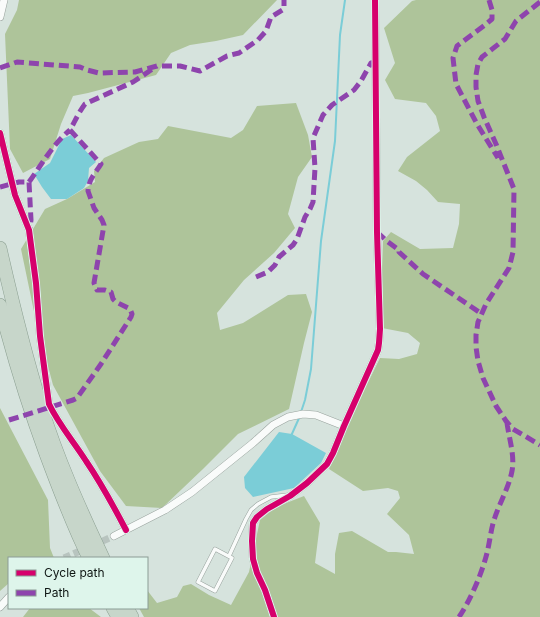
<svg xmlns="http://www.w3.org/2000/svg" width="540" height="617" viewBox="0 0 540 617" font-family="Inter,sans-serif">
<style>
.forest{fill:#aec49a}
.water{fill:#7bcdd7}
.lines{fill:none;stroke-linecap:round;stroke-linejoin:round}
.stream{stroke:#7bcdd7;stroke-width:2}
.street-tunnel{stroke:#b8c4bf;stroke-width:7;stroke-dasharray:7 3.5;stroke-linecap:butt}
.lane-casing{stroke:#99a39e;stroke-width:4.5}
.street-casing{stroke:#99a39e;stroke-width:8}
.highway-casing{stroke:#8a9e90;stroke-width:14}
.lane{stroke:#f9fbfa;stroke-width:3.5}
.street{stroke:#f9fbfa;stroke-width:7}
.highway{stroke:#c7d6ca;stroke-width:13}
.quiet{stroke:#8e44ad;stroke-width:5;stroke-dasharray:10 5;stroke-linecap:butt}
.cycleway-casing{stroke:#def5eb;stroke-width:8}
.cycleway{stroke:#d6006c;stroke-width:6}
</style>
<rect width="100%" height="100%" fill="#d6e3dd"/>
<path class="forest" d="M19,0H277L243,35L216,41L190,45L171,53L156,75L88,93L73,96L61,124L50,159L23,173L10,149L5,34L17,10Z
M416,0H540V617H144L139,608H147V590L157,603L177,597L183,586L191,584L209,595L231,605L249,572L260,520L276,507L304,496L320,523L315,563L335,574V554L339,533L352,531L388,552H396L414,554L409,535L387,514L400,498L398,491L388,488L363,491L329,469L350,419L380,358L399,359L417,354L420,343L408,333L382,328V271L383,241L391,232L420,249L453,248L459,224L460,204L438,202L427,190L416,181L398,171L407,157L440,131L436,116L426,103L395,99L385,80L395,63L384,28L412,1Z
M296,103L308,135L312,157L298,177L288,214L295,228L274,253L244,280L217,313L220,330L243,323L288,295L306,294L312,312L304,343L289,409L238,434L203,469L162,508L126,506L100,471L53,385L36,321L21,249L45,209L67,199L95,182L94,171L104,158L139,142L158,139L168,126L231,138L243,130L257,106Z
M0,408L48,500L50,548L54,558H9V583L0,591Z
M30,608H89L101,617H23Z"/>
<path class="water" d="M71,135L96,162L89,168L88,181L84,188L67,199H51L42,187L34,174L50,163L62,139Z
M279,432L292,434L326,453L321,463L294,488L253,497L245,488L244,477Z"/>
<g class="lines">
<path class="stream" d="M301,412L305,400L311,369L321,241L335,141L340,35L345,0
M291,436L300,416"/>
<path class="street-tunnel" d="M64,558L114,536"/>
<g class="lane-casing">
<path id="lane" d="M215,549L232,558L215,591L198,582Z
M229,556L246,519L251,510L258,504L271,497L288,495"/>
</g>
<g class="street-casing">
<path id="street" d="M0,17L4,0
M0,133L15,195L29,230L36,283L40,336L49,404C59,425 74,442 86,461C101,483 114,507 126,530
M114,536L165,510L192,492L253,443L273,425L288,417L303,414L316,415L344,426
M0,607L9,597
M274,617L265,590L257,573L253,559L252,541L253,523L257,517L267,509L290,496L307,483L327,464L333,453L344,426L378,350L379,343L380,329L377,232L375,0"/>
</g>
<g class="highway-casing">
<path id="highway" d="M0,248C12,301 25,354 41,406C57,458 80,509 103,558
M0,305C13,356 28,405 46,454C59,489 72,524 89,558
M113,608L118,617
M127,608L132,617"/>
</g>
<use href="#lane" class="lane"/>
<use href="#street" class="street"/>
<use href="#highway" class="highway"/>
<path class="quiet" d="M489,0L492,10V19L485,25L457,46L453,58L456,84L477,124L498,158
M540,2L516,21L505,39L482,57L478,64L476,75V87L478,101L484,117L496,144L514,189L513,252L509,268L486,304L478,322L476,335V347L478,361L483,378L496,406L506,421L513,429L540,445
M0,68L17,62L80,67L87,70L99,73L135,72L157,66H180L200,71L227,56L239,53L258,40L266,31L271,17L284,9V0
M29,182C42,164 53,144 70,130
M0,187L19,182H29L31,220L30,228
M377,232L388,242L399,250V252L423,274L482,314
M256,277L268,272L275,265L279,257L293,245L297,239L305,217L310,209L313,202L315,168L313,138L323,115L332,105L354,90L361,81L371,63L376,62
M9,420L73,400L77,398L101,364L131,317L132,314L130,309L116,302L113,299L111,292L105,290H97L94,283L104,225L102,220L94,208L88,191C89,178 95,174 101,164L70,130C75,121 79,112 85,104L133,82L157,66
M459,617C471,599 482,573 487,553C490,541 491,528 495,517C500,502 509,487 512,471C515,456 509,438 507,423"/>
<g class="cycleway-casing">
<path id="cycleway" d="M0,133L15,195L29,230L36,283L40,336L49,404C59,425 74,442 86,461C101,483 114,507 126,530
M274,617L265,590L257,573L253,559L252,541L253,523L257,517L267,509L290,496L307,483L327,464L333,453L344,426L378,350L379,343L380,329L377,232L375,0"/>
</g>
<use href="#cycleway" class="cycleway"/>
</g>
<rect x="8" y="557" width="140" height="52" fill="#def5eb" stroke="#8b9c95"/>
<rect x="16" y="570" width="20" height="6" fill="#d6006c" stroke="#8b9c95"/>
<text x="44" y="577" font-size="12" fill="#0e1613">Cycle path</text>
<rect x="16" y="590" width="20" height="6" fill="#8e44ad" stroke="#8b9c95"/>
<text x="44" y="597" font-size="12" fill="#0e1613">Path</text>
</svg>
